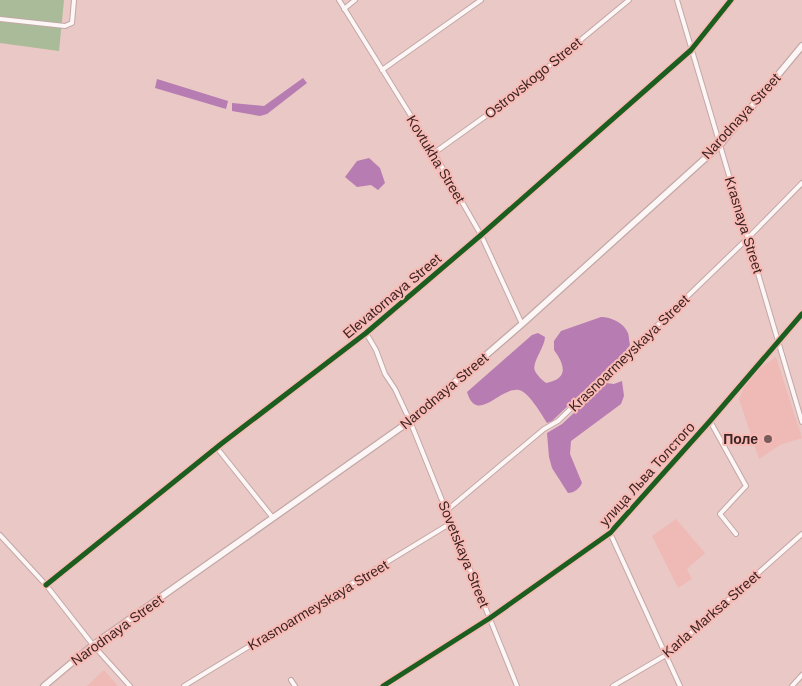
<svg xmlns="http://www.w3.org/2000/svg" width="802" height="686" viewBox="0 0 802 686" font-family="Arial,sans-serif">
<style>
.built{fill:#efbab6}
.green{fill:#a9bb98}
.water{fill:#b77cb1}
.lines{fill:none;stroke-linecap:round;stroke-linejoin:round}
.minor-casing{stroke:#c2a8a6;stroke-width:6}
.secondary-casing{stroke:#c2a8a6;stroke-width:8}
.minor{stroke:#fcf7f6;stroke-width:4}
.secondary{stroke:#fcf7f6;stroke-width:5.5}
.cycleway-casing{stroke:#f8bbb6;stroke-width:8}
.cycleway{stroke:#1b5e20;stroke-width:5}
.poi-dot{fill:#785d5c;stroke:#f8bbb6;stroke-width:2}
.labels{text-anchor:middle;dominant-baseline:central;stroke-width:4;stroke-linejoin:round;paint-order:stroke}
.street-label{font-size:14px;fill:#3b2423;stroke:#f8bbb6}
.poi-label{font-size:14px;font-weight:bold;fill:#3b2423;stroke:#f8bbb6;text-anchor:end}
</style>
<rect width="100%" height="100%" fill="#e9c8c5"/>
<path class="built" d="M776,357L802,438L780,445L759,459L739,399L749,376Z
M676,519L705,553L687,569L692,579L678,588L652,536Z
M104,670L118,686H87Z"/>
<path class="green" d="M0,0H64L59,51L0,43Z"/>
<path class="water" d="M303,78L307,83L267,114L260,116L232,111V103L264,106Z
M157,79L228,101L226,109L155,88Z
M369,158L380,168L385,183L378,190L371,185L357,187L345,177L357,161Z
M601,317C611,317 624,323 628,333C629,336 629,341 630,345L624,353L552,421L547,423C542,415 528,391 519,390C499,387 477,425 467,392L532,335L538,333L545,337C545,347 531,363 535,371C537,375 542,380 546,383C569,379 565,365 554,350V341L561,331Z
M622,381L624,396L621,404L571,441L570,454L582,483C580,488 574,493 568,493L552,468L549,457L547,433L562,424L606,383L614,384Z"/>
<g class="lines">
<g class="minor-casing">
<path id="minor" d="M339,0L434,153L481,235L522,324
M677,0L802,422
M344,9L355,0
M0,19L65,26L72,23L74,0
M382,70L481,0
M434,153L508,100L629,0
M366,333L376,350L385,374L395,389L410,421L517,686
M710,421L746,486L720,514L736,534
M217,448L273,518
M446,511L544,429L558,421L748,238L802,183
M610,533L680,686
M0,535L46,585L93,645L130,686
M46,585L221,444L366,333L481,235L691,50L731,0
M291,680L295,686
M184,686L451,523
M383,686L490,618L610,533L710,421L802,314
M613,686L666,655L802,534
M792,686L802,675"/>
</g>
<g class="secondary-casing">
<path id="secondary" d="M44,686L93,645L410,421L522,324L720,145L802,46"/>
</g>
<use href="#minor" class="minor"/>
<use href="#secondary" class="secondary"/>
<g class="cycleway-casing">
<path id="cycleway" d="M46,585L221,444L366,333L481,235L691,50L731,0
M383,686L490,618L610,533L710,421L802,314"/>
</g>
<use href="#cycleway" class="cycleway"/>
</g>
<circle class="poi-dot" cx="768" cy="439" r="5"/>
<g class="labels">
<g class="street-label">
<text transform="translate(533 78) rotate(-39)">Ostrovskogo Street</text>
<text transform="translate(741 116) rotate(-48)">Narodnaya Street</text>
<text transform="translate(436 159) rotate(59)">Kovtukha Street</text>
<text transform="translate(744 225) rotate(73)">Krasnaya Street</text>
<text transform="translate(392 296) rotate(-40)">Elevatornaya Street</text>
<text transform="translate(629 353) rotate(-44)">Krasnoarmeyskaya Street</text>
<text transform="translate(444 391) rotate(-40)">Narodnaya Street</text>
<text transform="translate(647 474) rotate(-48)">улица Льва Толстого</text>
<text transform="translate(464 554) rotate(68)">Sovetskaya Street</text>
<text transform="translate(318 605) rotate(-31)">Krasnoarmeyskaya Street</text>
<text transform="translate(711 614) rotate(-41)">Karla Marksa Street</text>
<text transform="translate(117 630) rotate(-36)">Narodnaya Street</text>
</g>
<g class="poi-label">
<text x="758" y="439">Поле</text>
</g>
</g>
</svg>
